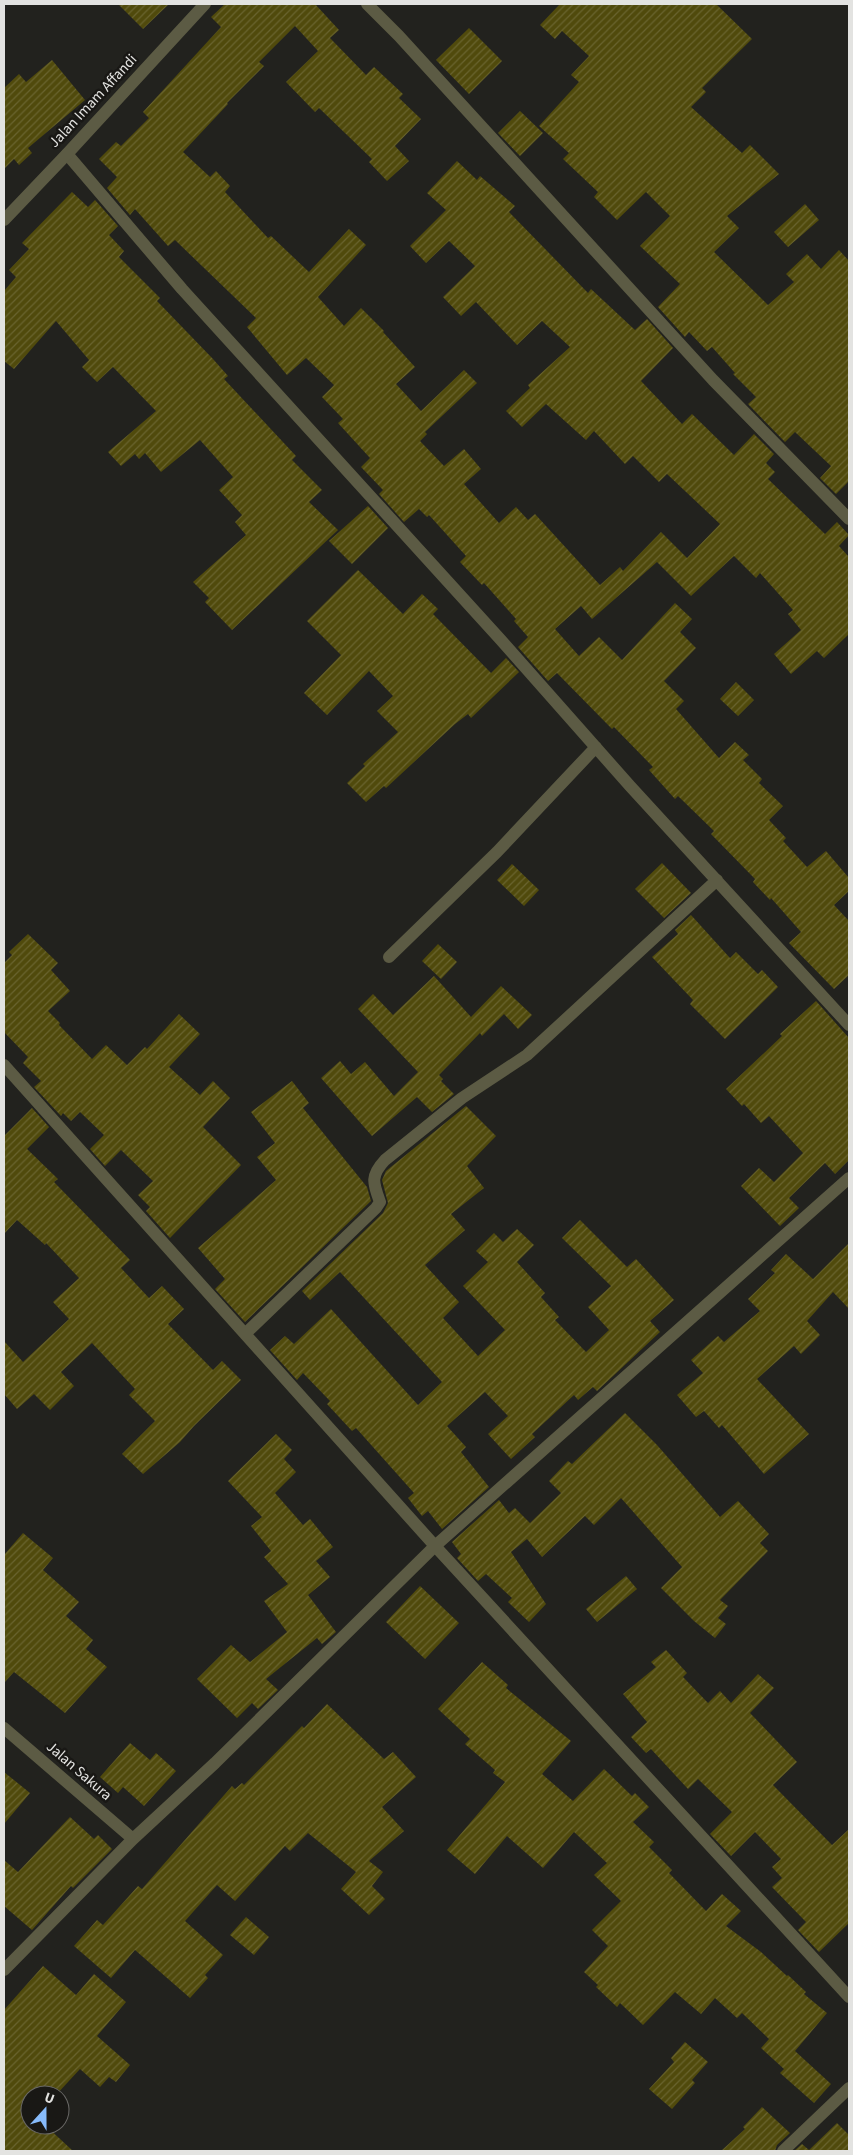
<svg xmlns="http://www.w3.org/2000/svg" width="853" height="2155" viewBox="0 0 853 2155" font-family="'Source Sans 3',sans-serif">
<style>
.building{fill:url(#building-hatch)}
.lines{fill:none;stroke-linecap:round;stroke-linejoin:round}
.minor{stroke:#5c5b44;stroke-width:12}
.tertiary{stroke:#5c5b44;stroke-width:12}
.labels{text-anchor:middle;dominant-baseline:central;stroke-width:5;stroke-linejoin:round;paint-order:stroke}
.street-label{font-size:15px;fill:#e3e3e1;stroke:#191815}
</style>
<defs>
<pattern id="building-hatch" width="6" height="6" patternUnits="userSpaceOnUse" patternTransform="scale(1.25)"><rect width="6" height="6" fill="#504a0c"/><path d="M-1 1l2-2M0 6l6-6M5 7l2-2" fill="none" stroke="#69642f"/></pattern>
</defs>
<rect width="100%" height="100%" fill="#22221e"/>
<path class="building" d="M118,4H169L143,29Z
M225,4H315L339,30L330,38L366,75L374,67L403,94L399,98L421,119L395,146L409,161L387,181L369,162L372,159L319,108L315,112L286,82L318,51L295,26L259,62L264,66L227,103L228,104L183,152L210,177L216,171L230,186L225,192L268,238L271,236L309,272L349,229L366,245L318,297L344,326L361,308L384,331L383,332L415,367L396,384L421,411L464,370L477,383L425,432L427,434L420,441L444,466L464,449L481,469L464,484L499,523L516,507L528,520L535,514L600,585L620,567L623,571L661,532L687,558L720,524L667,474L659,482L633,456L625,464L594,431L586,440L546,404L522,427L506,411L530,388L528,385L570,347L542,321L517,345L476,302L461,316L443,297L475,266L449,241L426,263L410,246L446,210L427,193L457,161L477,180L480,176L515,206L509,212L588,293L591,289L635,330L647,319L673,348L641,381L682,424L692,414L734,455L754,434L774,454L766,463L775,472L768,479L825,534L837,522L849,535L839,546L849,557V634L824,658L817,651L791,674L774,654L801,630L788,614L793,610L760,573L756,578L734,556L691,596L657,562L592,619L581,606L555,629L579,656L599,637L622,660L675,603L692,619L680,632L696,648L664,681L684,701L676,709L719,758L735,742L749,755L743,760L762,779L759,783L783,806L769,820L786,838L783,841L807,867L826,851L849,878V891L834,905L849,921V975L834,989L789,943L801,932L771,898L770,900L753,882L755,879L711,834L714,831L678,796L675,799L649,770L653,767L614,727L612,729L557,673L548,681L518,647L528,637L514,621L516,619L484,583L482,585L460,562L466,556L429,515L427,517L419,509L404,522L379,494L383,490L361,467L370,458L338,423L343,419L322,397L334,385L306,358L287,375L247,327L256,318L175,240L168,246L135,209L130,215L107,188L117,177L99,159L116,142L121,146L149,118L143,112L221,27L211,17Z
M560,4H716L752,39L702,88L706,92L691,107L742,153L750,145L779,174L727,216L739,228L714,252L768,305L794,282L786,274L807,254L821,269L839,250L849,261V483L848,482L836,494L820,478L831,466L795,432L785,442L748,404L756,397L733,374L735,373L712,347L707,351L689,332L685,337L658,307L680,284L640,246L670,216L646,192L617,220L594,197L598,192L563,159L569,153L539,126L579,82L571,75L589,56L562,31L555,39L540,25Z
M469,28L502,61L469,94L436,60Z
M52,60L85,100L28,148L32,153L19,165L14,159L4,169V88L19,74L26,82Z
M520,111L543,133L520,156L498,133Z
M72,192L88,207L95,200L118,226L109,235L124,251L119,257L160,298L157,301L213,359L228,376L224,379L296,456L292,460L322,490L309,502L338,530L232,630L205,602L209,598L193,582L246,535L235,522L242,515L219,490L233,477L200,440L161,472L145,453L139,459L135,454L121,466L108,452L156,411L113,367L97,382L82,367L89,360L56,321L14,369L4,361V291L16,277L9,270L29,249L22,243Z
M805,204L819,220L788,247L774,232Z
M368,506L388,528L352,564L329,541Z
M358,570L403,614L422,594L438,609L433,614L491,673L506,658L519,672L471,718L468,714L455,724L386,788L384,786L366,802L347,783L365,766L363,764L398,732L377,711L393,696L369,671L327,715L304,693L341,655L307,621Z
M736,682L754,700L738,716L720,699Z
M662,863L691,893L664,918L635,889Z
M512,864L539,890L524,906L497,880Z
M691,915L730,958L736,952L758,974L762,970L778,987L725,1039L690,1004L693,1000L652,957L678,934L675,930Z
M28,934L58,963L51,970L70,991L48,1011L60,1023L59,1025L92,1059L106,1045L127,1065L145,1047L147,1049L179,1014L200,1034L169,1067L200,1095L213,1081L230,1098L203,1127L241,1165L170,1238L146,1211L150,1207L138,1195L153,1181L121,1150L105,1166L90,1149L104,1135L80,1112L71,1121L63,1113L61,1116L34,1087L41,1081L23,1063L28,1057L4,1032V963L12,955L9,952Z
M438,944L457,962L441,979L422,961Z
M434,976L471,1017L501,986L532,1015L518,1029L504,1014L482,1036L480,1033L439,1075L443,1079L441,1081L454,1094L432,1112L417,1097L372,1136L321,1078L340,1061L351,1074L365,1062L394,1096L418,1072L358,1009L373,994L393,1015Z
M816,1001L849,1038V1160L835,1174L825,1163L789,1198L799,1208L780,1226L741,1186L759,1168L774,1182L803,1153L769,1116L761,1123L744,1104L742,1106L726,1089L782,1036L780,1034Z
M292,1081L309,1103L303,1108L367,1187L371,1201L245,1322L215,1289L225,1279L198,1248L276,1180L257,1157L275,1143L251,1112Z
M466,1106L496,1136L467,1166L484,1188L451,1214L465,1230L425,1265L459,1302L443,1318L478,1356L505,1330L463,1286L488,1262L476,1251L494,1233L503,1242L517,1229L534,1245L517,1262L545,1293L541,1297L559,1317L555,1320L586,1352L609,1330L588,1307L611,1286L562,1238L580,1220L627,1267L636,1259L674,1300L650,1321L660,1332L597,1391L593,1387L578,1400L574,1395L532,1434L535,1437L511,1459L488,1434L508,1416L485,1392L447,1426L466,1447L461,1452L489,1487L442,1529L428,1511L422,1516L408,1498L414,1493L356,1428L352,1431L327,1404L330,1401L303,1373L297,1380L270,1350L285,1336L294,1344L331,1309L418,1405L442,1382L340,1272L310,1300L302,1291L383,1213L388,1203L382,1180L386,1171Z
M32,1108L49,1127L27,1149L58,1179L54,1182L130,1260L121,1268L149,1298L162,1286L184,1309L168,1324L213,1370L222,1361L241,1380L194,1426L180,1442L143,1474L122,1454L155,1421L129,1395L135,1389L92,1343L61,1372L74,1386L50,1410L34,1394L17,1409L4,1394V1341L23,1362L69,1319L53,1302L79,1278L46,1243L45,1245L17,1220L4,1234V1136Z
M849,1243V1309L833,1292L807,1321L820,1335L801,1354L794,1346L757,1379L809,1434L764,1474L722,1425L719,1428L704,1411L696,1417L677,1395L703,1373L691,1360L718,1336L724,1342L760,1311L748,1299L775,1273L771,1270L786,1254L813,1279Z
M625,1413L657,1445L720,1517L738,1501L769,1534L760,1543L768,1551L720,1600L728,1606L718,1618L726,1624L715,1638L694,1621L661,1588L682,1567L621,1498L594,1525L585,1516L542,1557L527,1539L511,1552L546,1604L529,1622L508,1602L512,1598L486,1574L478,1581L457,1558L461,1554L452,1542L499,1500L509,1513L515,1508L530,1523L561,1493L549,1481L568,1461L572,1464Z
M276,1434L292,1450L284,1459L296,1472L275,1493L303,1525L310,1519L333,1547L316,1561L330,1577L308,1595L336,1632L322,1644L317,1638L266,1679L278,1690L258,1709L252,1703L237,1718L197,1679L231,1645L250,1662L287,1632L264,1601L288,1584L264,1557L271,1551L251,1526L262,1517L228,1481Z
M23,1533L53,1558L43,1570L79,1602L66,1616L93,1640L86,1649L107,1667L65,1713L14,1672L4,1683V1555Z
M626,1576L637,1589L597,1622L586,1609Z
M420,1586L459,1623L425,1659L386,1622Z
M666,1650L687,1673L683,1677L708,1703L720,1691L731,1703L758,1674L774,1688L750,1713L797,1762L773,1785L832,1845L849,1829V1923L819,1952L798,1930L806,1922L772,1887L782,1878L772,1867L781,1859L755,1832L731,1856L710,1834L732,1812L698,1779L688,1789L651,1749L646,1753L631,1737L647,1722L623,1694L656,1667L651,1662Z
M482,1662L508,1685L506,1688L571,1741L542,1774L573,1801L604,1769L632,1796L635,1793L649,1807L633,1822L654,1842L649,1847L672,1870L669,1873L706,1911L722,1894L741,1911L726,1926L761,1952L787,1976L788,1975L806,1992L804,1994L827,2013L795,2051L831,2084L814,2103L780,2073L784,2069L761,2048L769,2039L742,2013L737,2018L715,1998L701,2014L675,1992L643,2025L620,2003L617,2007L596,1987L598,1985L584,1972L608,1946L592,1930L621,1901L594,1875L607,1863L574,1832L543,1868L507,1836L475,1874L447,1850L505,1782L493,1773L495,1770L465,1744L470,1739L438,1709Z
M327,1704L384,1759L393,1752L416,1777L382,1807L404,1831L369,1861L383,1872L372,1886L385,1899L369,1915L341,1889L356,1872L308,1833L290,1851L285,1846L235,1901L217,1885L185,1921L223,1955L205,1975L208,1978L190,1998L135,1950L111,1978L74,1946L97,1920L103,1925L138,1886L142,1889L232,1786L235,1789L242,1783L244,1785L302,1726L304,1728Z
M130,1743L150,1760L156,1753L176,1771L144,1806L123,1787L118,1793L100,1777Z
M4,1772L30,1793L4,1824Z
M70,1817L94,1839L98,1835L112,1849L73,1888L71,1886L32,1930L4,1906V1860L18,1872Z
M246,1917L269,1937L254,1955L230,1935Z
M43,1966L76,1995L94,1974L126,2002L97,2036L130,2065L116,2082L109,2077L100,2087L80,2069L56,2095H30V2123L28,2125H45L73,2151H4V2010Z
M685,2042L708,2062L692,2080L695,2083L672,2109L649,2089L674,2062L671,2058Z
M762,2107L790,2133L777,2145L775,2151H721L745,2129L743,2127Z
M837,2123L849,2135V2151H794L802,2144L809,2150Z"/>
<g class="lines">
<path class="minor" d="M367,4L399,36L713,380L849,519
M67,154L182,289L500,639L630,786L849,1025
M389,957L497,852L596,747
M4,1065L435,1546L849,1997
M245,1334L376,1208L380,1202C373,1183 370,1176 385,1160L462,1098L527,1055L717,880
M4,1728L133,1839
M4,1970L133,1839L215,1763L435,1546L849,1178
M783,2151L849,2088"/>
<path class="tertiary" d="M4,220L67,154L205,4"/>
</g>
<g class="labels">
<g class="street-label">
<text transform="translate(93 101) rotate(-47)">Jalan Imam Affandi</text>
<text transform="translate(79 1771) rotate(41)">Jalan Sakura</text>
</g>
</g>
<rect width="853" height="2155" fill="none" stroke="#e3e3e1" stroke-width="10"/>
<g transform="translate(45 2110) rotate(21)"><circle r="24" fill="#191815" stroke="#6a6967"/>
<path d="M0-4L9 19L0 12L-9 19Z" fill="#87bbfb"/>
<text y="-8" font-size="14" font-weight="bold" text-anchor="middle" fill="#e3e3e1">U</text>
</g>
</svg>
